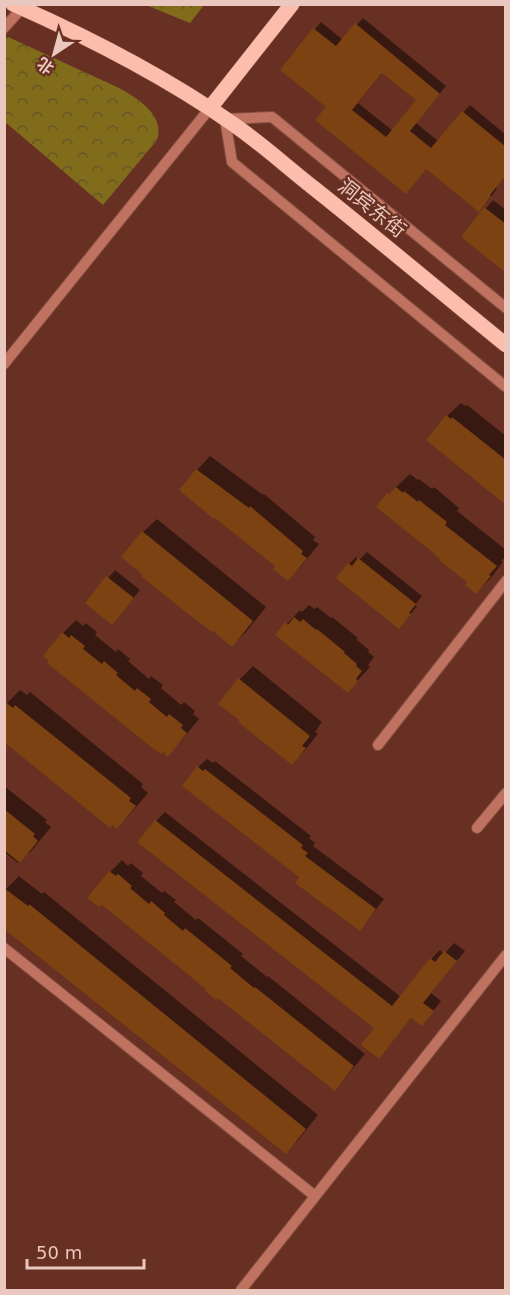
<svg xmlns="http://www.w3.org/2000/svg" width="510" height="1295" viewBox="0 0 510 1295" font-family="'DejaVu Sans','Noto Sans SC',sans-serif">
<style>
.park{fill:url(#park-crowns)}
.shadow{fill:#0007;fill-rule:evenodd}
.building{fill:#7c4211;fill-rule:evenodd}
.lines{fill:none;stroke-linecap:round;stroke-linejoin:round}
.minor-casing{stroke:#824e41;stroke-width:12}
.major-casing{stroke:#824e41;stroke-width:16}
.minor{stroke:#be725f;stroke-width:10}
.major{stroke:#fcbdac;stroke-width:15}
.labels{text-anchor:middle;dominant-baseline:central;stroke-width:4.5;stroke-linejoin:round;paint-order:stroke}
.street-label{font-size:20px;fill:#ebc8bf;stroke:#683022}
</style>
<defs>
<pattern id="park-crowns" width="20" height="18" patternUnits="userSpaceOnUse" patternTransform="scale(1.5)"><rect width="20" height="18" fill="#806c1b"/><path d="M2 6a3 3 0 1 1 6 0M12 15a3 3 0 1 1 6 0" fill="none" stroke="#665628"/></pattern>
</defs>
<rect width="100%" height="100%" fill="#683022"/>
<path class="park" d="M146,5H204L190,23Z
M8,37L117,87C136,97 166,115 157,140L103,205L5,122L4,41Z"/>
<path class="shadow" d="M363,18L446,86L416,123L438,141L470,105L506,135V175L495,187L497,189L486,203L328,107L282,69L321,22L343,40ZM383,72L418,100L393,131L358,103Z
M493,200L506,210V271L463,236Z
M461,403L465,406L467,405L506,436V503L428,440L447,416Z
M210,456L263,495L264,494L315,537L313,540L319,544L301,566L288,579L277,566L181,490L197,470Z
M410,474L418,480L419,479L432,489L434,487L459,508L457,511L506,550V556L501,561L503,562L490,579L476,592L389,494Z
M157,519L266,607L246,632L232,645L144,574L143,532Z
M367,552L422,596L415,605L417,606L406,620L349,564L356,557L359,560Z
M115,570L140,590L119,616L87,603Z
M309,605L314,609L317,607L331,618L332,617L358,638L356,639L369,650L368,652L374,657L368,665L370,667L348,691L277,635L300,610L302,612Z
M76,620L83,626L86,623L97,632L95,635L116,652L118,649L130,659L128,661L149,679L151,676L163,685L161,688L181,705L184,702L195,711L193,714L199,719L181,741L168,755L63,633Z
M253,666L322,722L315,732L318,734L305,750L292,763L220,703L240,679Z
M20,690L27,695L30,692L143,784L141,787L148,793L130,814L117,827L4,706Z
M207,759L213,763L215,761L311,836L309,838L315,843L313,846L384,899L368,920L360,929L301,877L198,767Z
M4,786L47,820L45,822L51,827L32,850L18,863L4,852Z
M165,812L401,997L431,959L440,950L444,954L454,943L465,951L431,993L441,1001L430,1015L412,1017L387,1048L377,1028L156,821Z
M122,860L128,866L131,863L143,873L141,876L162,893L164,891L176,900L174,902L196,920L198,918L243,954L241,956L267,977L268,976L365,1054L346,1077L335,1089L209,989L110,872Z
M19,876L42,894L44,892L318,1115L299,1139L286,1152L4,891Z"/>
<path class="building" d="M355,23L440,94L410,131L431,148L462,111L506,147V175L490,195L491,196L479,212L426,169L406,194L315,120L326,107L280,70L313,28L336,46ZM382,73L416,100L386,137L352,110Z
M484,207L506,224V273L461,237Z
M446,415L451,419L452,417L506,460V505L426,440Z
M196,469L249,508L250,506L303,551L301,554L307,558L288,581L273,569L275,566L215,518L214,519L179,490Z
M396,487L403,493L404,491L418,502L419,500L447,522L445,525L497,566L489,575L491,576L476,594L465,585L467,582L439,560L440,559L431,551L376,507L387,493L389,494Z
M142,531L253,621L232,647L213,631L212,632L183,610L141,576L142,574L121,557Z
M358,558L416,604L409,613L411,614L399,629L336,578L348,563L352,566Z
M106,576L134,598L112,625L85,603Z
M294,617L300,622L303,619L316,630L317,629L345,652L344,653L357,664L356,666L362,671L356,679L358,681L348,693L275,635L285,622L288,625Z
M62,632L69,638L71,635L85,646L83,649L102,664L104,661L118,673L116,675L135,691L137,688L151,699L149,702L167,717L169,714L183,725L181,728L187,733L168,757L163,752L161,754L150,746L47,663L49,661L43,656Z
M238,678L310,736L302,746L306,748L292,765L238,722L239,720L218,704Z
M4,701L13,708L15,705L131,798L129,801L136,806L117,829L112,825L110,828L4,742Z
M197,766L203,771L205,769L303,845L301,848L308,853L305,856L376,909L360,931L295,883L299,877L182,786Z
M4,809L35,834L33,836L38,841L20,863L4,850Z
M155,820L392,1006L430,958L435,962L444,951L457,961L423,1003L434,1011L422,1026L411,1018L379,1059L361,1045L374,1028L137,842Z
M109,871L116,876L118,874L132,886L130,888L149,904L151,901L165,913L164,915L183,931L185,928L232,966L230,968L254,988L255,987L354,1066L335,1091L218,998L216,1000L205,991L206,989L102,905L99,907L87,898Z
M4,888L28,906L29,904L306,1129L286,1154L4,929Z"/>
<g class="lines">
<g class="minor-casing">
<path id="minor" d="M4,28L22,8
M506,308L272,117L225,119L232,162L506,387
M4,364L210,108
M378,745L506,581
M477,828L506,793
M4,948L315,1196
M241,1290L506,955"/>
</g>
<g class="major-casing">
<path id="major" d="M13,4C90,38 164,76 233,124C262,144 288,168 315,189C379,240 442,293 506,345
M210,108L292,4"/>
</g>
<use href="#minor" class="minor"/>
<use href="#major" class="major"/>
</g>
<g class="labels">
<g class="street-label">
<text transform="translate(372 208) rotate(39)">洞宾东街</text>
</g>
</g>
<rect width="510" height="1295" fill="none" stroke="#ebc8bf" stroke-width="12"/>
<g transform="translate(54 54) rotate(216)" stroke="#683022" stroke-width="4.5" paint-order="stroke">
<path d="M0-4.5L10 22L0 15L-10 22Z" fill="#ebc8bf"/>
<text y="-9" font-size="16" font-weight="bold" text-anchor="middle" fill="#ebc8bf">北</text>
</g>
<path d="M27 1259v9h117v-9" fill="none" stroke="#ebc8bf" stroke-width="3"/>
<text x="36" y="1259" font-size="18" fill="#ebc8bf" stroke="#683022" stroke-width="4.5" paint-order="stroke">50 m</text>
</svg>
